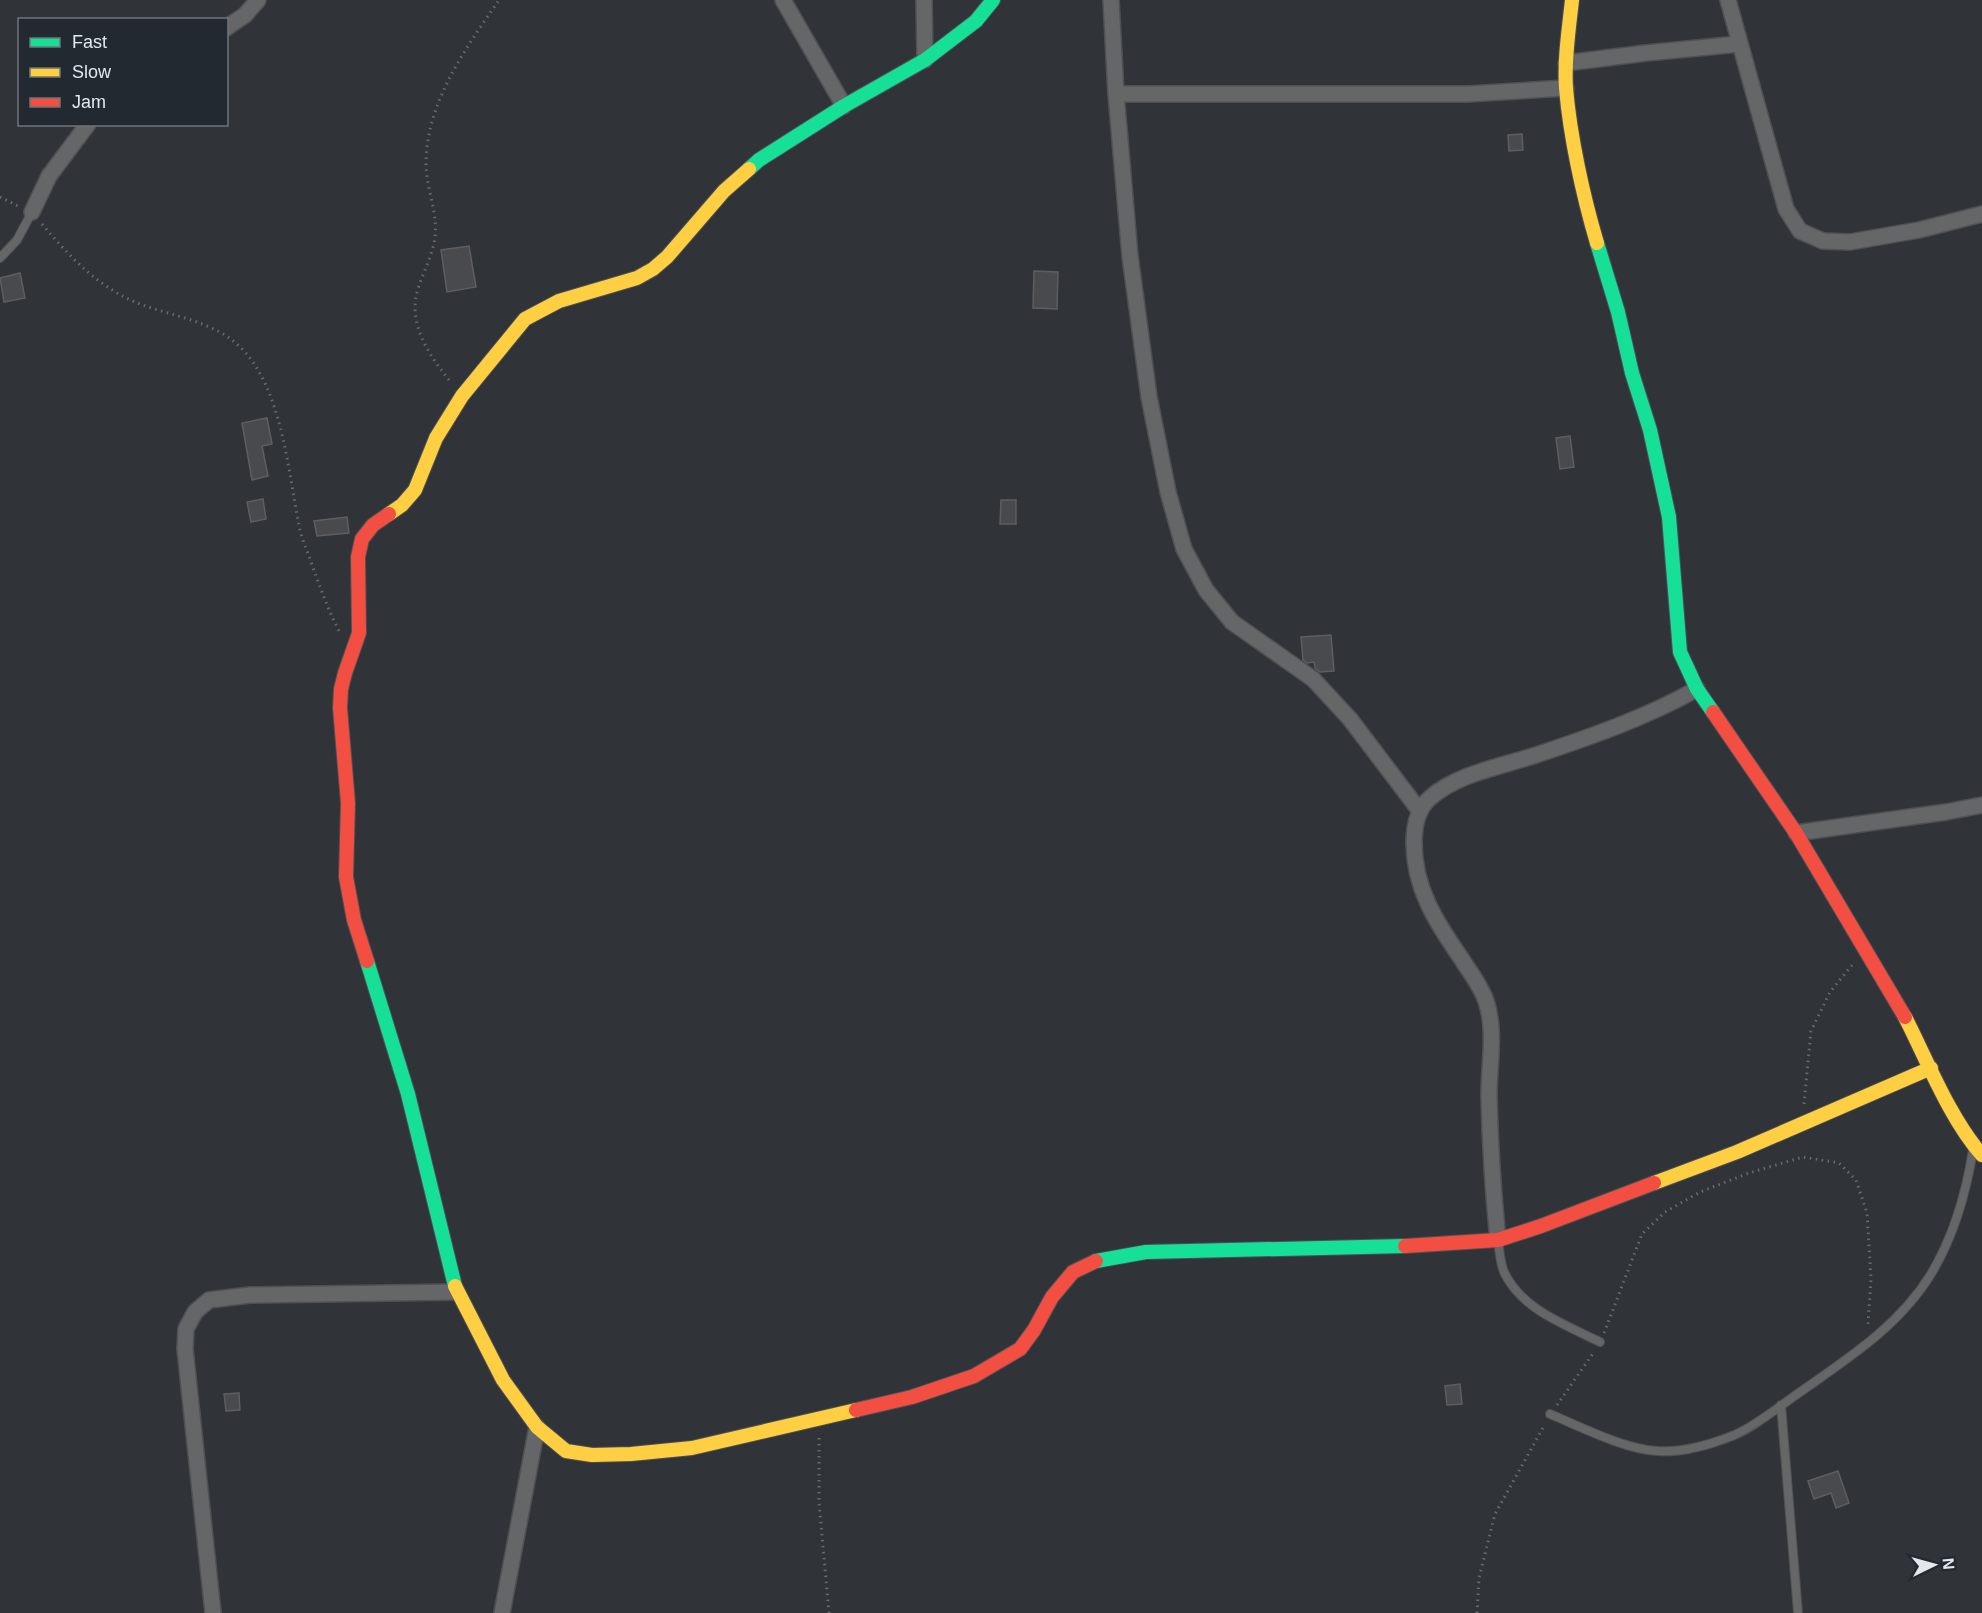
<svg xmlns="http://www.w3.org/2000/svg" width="1982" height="1613" viewBox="0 0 1982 1613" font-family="Arial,sans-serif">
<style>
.building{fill:#484a4d;stroke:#5d5e62;stroke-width:1.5}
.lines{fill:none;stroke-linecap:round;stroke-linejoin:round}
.lane-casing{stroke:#4e5053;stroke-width:10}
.street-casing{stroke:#4e5053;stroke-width:18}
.fast-casing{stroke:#4e5053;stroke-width:16}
.slow-casing{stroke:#4e5053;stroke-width:16}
.jam-casing{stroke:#4e5053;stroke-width:16}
.path{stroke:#696b6d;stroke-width:3;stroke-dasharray:1.5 4.5;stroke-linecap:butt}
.lane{stroke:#646667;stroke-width:8}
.street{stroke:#646667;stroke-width:15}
.fast{stroke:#16e098;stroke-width:14}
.slow{stroke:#ffcf43;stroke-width:14}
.jam{stroke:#f24e42;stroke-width:14}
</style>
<rect width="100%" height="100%" fill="#303337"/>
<path class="building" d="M1522,134L1523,150L1509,151L1508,135Z
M469,246L476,287L447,292L441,250Z
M1034,271L1058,272L1057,309L1033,308Z
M20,273L25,298L4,302L0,278Z
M267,418L272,444L262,446L268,476L252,480L242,423Z
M1570,436L1574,467L1560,469L1556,438Z
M263,499L266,519L251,522L247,502Z
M1001,500H1016V524H1000Z
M347,517L349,533L317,536L314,521Z
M1331,635L1334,671L1320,672L1315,668L1314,662L1307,663L1303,660L1301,637Z
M1460,1384L1462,1404L1447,1405L1445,1386Z
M239,1393L240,1410L226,1411L224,1394Z
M1838,1471L1849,1503L1836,1508L1831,1493L1814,1499L1808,1481Z"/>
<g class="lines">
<g class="lane-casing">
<path id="lane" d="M0,258L17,240L32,212
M1498,1242C1500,1252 1500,1265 1505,1274C1523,1310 1566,1325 1600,1342
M1781,1405L1798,1613
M1550,1414C1581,1427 1624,1449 1657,1451C1682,1453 1709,1445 1732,1436C1751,1429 1776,1409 1793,1397C1844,1361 1898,1328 1931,1274C1954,1236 1966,1194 1973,1150"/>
</g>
<g class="street-casing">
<path id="street" d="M783,0L844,106
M924,0L925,60
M1111,0L1116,94L1130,256L1149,397L1168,492L1184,549L1206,590L1232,622L1313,679L1350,719L1419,810
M1728,0L1786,209L1800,231L1823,241L1850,242L1919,230L1982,214
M226,28L245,15L258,0
M1566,63L1646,53L1739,44
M1116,94H1468L1566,88
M32,212L49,176L88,124
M1796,833L1946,812L1982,805
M1498,1240C1493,1192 1490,1144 1489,1096C1489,1065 1496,1030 1486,1001C1481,986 1469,971 1461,958C1436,922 1414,888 1414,843C1414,826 1417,809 1430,798C1458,773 1504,766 1539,754C1593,736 1647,717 1697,689
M213,1613L185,1349L186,1329L195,1312L209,1300L250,1295L456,1292
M502,1613L537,1427"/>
</g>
<g class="fast-casing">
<path id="fast" d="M749,169L759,160L844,106L925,60L976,21L993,0
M1597,243L1618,312L1632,373L1650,430L1669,517L1680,652L1697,689L1713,712
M367,961L408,1094L455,1286
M1096,1261L1146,1252L1405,1246"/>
</g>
<g class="slow-casing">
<path id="slow" d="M1572,0C1569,29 1564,59 1566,88C1570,136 1583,196 1597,243
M389,514L402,505L415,490L436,438L462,396L525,319L559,301L637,278L653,269L667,257L724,191L749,169
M1905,1017C1927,1060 1950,1119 1982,1155
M1654,1183L1737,1152L1931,1068
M455,1286L503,1380L537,1427L566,1451L592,1455L631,1454L692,1448L856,1410"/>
</g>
<g class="jam-casing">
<path id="jam" d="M1713,712L1796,833L1905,1017
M367,961L354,920L346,877L348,803L340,708L341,689L345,673L359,633L358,557L362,539L373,525L389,514
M1405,1246L1498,1240L1541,1226L1654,1183
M856,1410L912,1397L974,1376L1020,1349L1034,1330L1052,1297L1073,1272L1096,1261"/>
</g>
<path class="path" d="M0,197L18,206
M42,224C69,256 96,285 135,302C169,316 212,320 239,346C282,386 288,471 299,525C301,537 306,548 310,559C319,584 327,608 339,631
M449,380C429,355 407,323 418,289C423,272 433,255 435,237C438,211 425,186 426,160C428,100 466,48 499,0
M1804,1104L1811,1031L1830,992L1853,964
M1604,1333L1642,1234L1665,1212L1700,1192L1749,1173L1803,1157L1839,1163L1856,1180L1867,1213L1871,1278L1868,1325
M1557,1405L1594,1352
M819,1438V1502L829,1613
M1477,1613L1479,1578L1495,1514L1545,1424"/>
<use href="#lane" class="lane"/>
<use href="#street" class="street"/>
<use href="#fast" class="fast"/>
<use href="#slow" class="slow"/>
<use href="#jam" class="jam"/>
</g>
<rect x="18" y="18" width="210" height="108" fill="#232930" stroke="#70757b" stroke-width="1.5"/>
<rect x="30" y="38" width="30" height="9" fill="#16e098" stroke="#70757b" stroke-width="1.5"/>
<text x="72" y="48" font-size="18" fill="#e4e8ec">Fast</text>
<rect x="30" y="68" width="30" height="9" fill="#ffcf43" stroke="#70757b" stroke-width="1.5"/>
<text x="72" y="78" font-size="18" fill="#e4e8ec">Slow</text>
<rect x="30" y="98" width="30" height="9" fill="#f24e42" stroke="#70757b" stroke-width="1.5"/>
<text x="72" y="108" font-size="18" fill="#e4e8ec">Jam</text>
<g transform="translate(1934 1565) rotate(85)" stroke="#232930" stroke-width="4.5" paint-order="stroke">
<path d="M0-4.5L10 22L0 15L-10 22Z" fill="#e4e8ec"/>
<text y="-9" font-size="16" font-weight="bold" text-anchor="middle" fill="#e4e8ec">N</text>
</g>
</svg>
